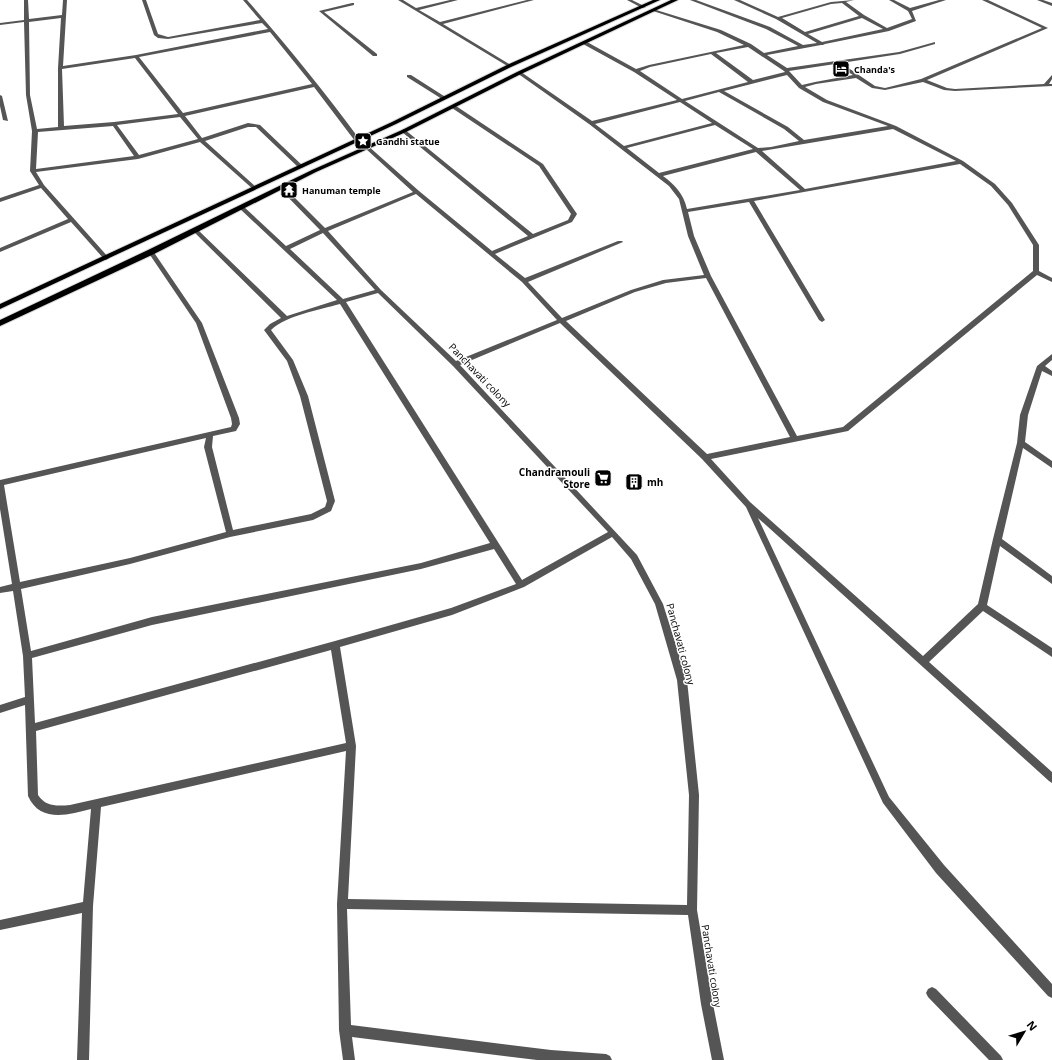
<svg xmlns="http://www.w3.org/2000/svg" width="1052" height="1060" viewBox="0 0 1052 1060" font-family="'Open Sans',sans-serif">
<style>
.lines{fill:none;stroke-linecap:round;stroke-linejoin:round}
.primary-casing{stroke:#dbdbdb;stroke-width:2}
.minor{fill:#555;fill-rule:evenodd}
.tertiary{fill:#555;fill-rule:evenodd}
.primary{fill:#000;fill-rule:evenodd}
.labels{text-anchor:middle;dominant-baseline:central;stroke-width:3;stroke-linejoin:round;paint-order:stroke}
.far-poi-label{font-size:9px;font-weight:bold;fill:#000;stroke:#fff;text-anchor:start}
.street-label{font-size:10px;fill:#000;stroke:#fff}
.poi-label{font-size:10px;font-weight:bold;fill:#000;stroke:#fff;text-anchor:end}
</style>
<rect width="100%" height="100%" fill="#fff"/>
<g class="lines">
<g class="primary-casing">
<path id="primary" d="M653,0H660L511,67L396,124L0,309V304L392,122L507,65Z
M671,0H678L521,74L406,132L316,172L154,254L0,326V320L148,250L312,170L402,130L517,72Z"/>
</g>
<path class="minor" d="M24,0H28L29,19L62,15L63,0H67L63,66L136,55L268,29L262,23L168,39L158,38L154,35L142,0H146L158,34L168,37L260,20L243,0H247C286,44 324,91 360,140L355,141L314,87L185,116L202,138L248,123L260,125L304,167L299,168L256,127H248L205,141L256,187V189L254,190L200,142L138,159L36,172L44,185L109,258L106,260L104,259L71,222L0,252V248L68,219L41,188L0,202V198L39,185L30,171L32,131L26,95L24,22L0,25V23L24,20ZM61,18L58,68V127L37,129L30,95L29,22ZM270,32L312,84L183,113L139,57ZM135,58L178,114L114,122L64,126L62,69ZM180,117L198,139L139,155L117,125ZM113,126L134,156L36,169L38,132Z
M398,0H403L416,8L450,0H458L419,10L440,22L527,0H534L443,24L511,65V67H509Z
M690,0H696L770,27L803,45L817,43L776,19L734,0H740L778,17L831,2L854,0L846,2L864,15L887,28L912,19L908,11L889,0H894L910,8L939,0H946L912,11L916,21L889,31L825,44L823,45H821L767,55L787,68L899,52L935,42V44L900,54L841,63L875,86L885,88L921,79L1042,28L982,0H988L1048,28L927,80L947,88L955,89L1044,84L1052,75V79L1049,84H1052V86L955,91L944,90L923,82L885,90L872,88L856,78L816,84L805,87L827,100L896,126L963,161L995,184L1012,203L1039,245V271L1052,278V282L1037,275L848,431L711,459L750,502L923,656L978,604L993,539L1017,443L1020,415L1037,366L1052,354V360L1045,366L1052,371V376L1042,371L1028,415L1025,442L1052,461V468L1023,448L1002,539L1052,576V584L1000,546L987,605L1052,648V657L983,611L929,662L1052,772V783L1049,781L758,518L889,797L944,865L1052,984V998L1048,996L936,873L883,803L746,507L702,459L560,323L460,365L637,555L663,604L687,680L699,795L697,910L713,1004L724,1060H712L701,1004L688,915L347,909L351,1025L551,1050L606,1054L610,1056L612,1060H537L352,1037L355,1060H343L339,1030L337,904L346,751L101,807L93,906L89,1060H77L82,913L0,930V920L83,902L91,809C68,815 40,823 28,796L25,705L0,713V705L25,697L23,656L13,591L0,593V587L12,584L0,509V480L231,427L232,424L231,418L196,323L148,252L151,250L153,251L202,323L239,418L240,424L236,431L213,436L212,447L233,530L311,514L325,507L327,501L300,396L287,361L264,330L270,324L281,318L192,230L193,229H197L287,316L337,300L238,207L243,206L286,246L320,230L279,188V186H283L325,228L413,192L365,148L364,147L367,145L419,191L492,251L528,236L402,132L401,131L404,129L533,234L568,220L571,214L539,166L452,108V106H456L543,164L577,214L572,222L495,254L525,278L618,241H622L623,242L528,282L562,318L631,290L663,280L704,275L688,236L679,199L669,186L589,124L517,73L521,72L592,121L677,100L634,72L583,44V42H587L636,69L649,65L744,45L717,32L653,11V9L721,30L751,44L764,53L798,46L766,29ZM842,3L859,16L805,32L782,18L831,4ZM862,18L883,29L822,42L808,34ZM748,47L784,71L785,72L753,80L716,53ZM711,54L748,82L682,99L640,71L650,67ZM835,64L853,75L815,82L802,85L789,71ZM787,75L799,88L823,102L888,126L804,140L788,127L724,91ZM719,92L784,129L799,141L771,147L758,148L685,101ZM680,102L712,123L624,146L595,124ZM715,125L753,149L659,173L627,148ZM893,129L956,161L805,189L762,151ZM756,152L800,190L687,209C683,193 675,185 663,176ZM960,164L991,186L1008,205L1033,245V271L843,427L797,436L711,276L694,236L688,212L749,202L819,320L822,322L825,320L754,201ZM416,194L522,282L557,320L456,361L381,290L328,231ZM323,233L375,290L343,299L290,249ZM706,278L790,437L707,454L566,321L635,292L666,283ZM378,293L453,366L608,532L522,580L346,302ZM340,304L490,543L421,563L152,617L31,651L21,589L130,564L230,537L313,520L331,511L335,501L308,396L293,360L271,330C287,315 319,310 340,304ZM206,438L204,447L226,532L130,558L20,582L4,485ZM612,537L631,559L655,604L677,680L689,795L687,905L348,899L356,746L340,647L452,615L524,587ZM494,549L516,584L451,608L335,641L35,723L32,658L152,625L421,569ZM331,650L346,743L70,805C57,806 46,807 38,795L36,731Z
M1037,0H1043L1052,3V6Z
M352,3H354V5L324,12L377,54V56H373L319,11Z
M407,75H411L447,98L442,99L407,77Z
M0,95L2,96L8,121L3,120L0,106Z
M932,987L936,989L1001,1056L1003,1060H989L928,997L926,993L928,989Z"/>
<path class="tertiary" d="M627,0H632L646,7L642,8Z"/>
<use href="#primary" class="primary"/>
</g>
<defs>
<g id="hotel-square" transform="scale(0.9)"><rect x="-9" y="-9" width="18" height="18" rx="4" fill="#000" stroke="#fff"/><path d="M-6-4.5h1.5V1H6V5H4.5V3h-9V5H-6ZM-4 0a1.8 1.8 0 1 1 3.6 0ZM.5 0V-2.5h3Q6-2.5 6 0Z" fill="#fff"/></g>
<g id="sight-square" transform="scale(0.9)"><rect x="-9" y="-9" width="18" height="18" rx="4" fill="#000" stroke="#fff"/><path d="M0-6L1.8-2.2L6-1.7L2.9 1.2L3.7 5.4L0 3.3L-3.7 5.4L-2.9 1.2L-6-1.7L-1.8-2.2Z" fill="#fff"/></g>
<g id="temple-square" transform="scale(0.9)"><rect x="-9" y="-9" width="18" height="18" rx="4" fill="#000" stroke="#fff"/><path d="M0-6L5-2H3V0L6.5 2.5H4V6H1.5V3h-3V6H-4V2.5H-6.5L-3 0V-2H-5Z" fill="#fff"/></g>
<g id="supermarket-square" transform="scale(0.9)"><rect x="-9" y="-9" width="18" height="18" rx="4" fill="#000" stroke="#fff"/><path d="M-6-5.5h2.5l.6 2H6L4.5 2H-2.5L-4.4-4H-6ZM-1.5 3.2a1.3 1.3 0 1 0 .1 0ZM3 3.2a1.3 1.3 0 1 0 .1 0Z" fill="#fff"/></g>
<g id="building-square" transform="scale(0.9)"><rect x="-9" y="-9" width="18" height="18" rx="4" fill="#000" stroke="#fff"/><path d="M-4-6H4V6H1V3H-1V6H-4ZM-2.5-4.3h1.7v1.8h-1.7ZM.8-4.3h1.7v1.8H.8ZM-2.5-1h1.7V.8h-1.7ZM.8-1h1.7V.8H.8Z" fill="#fff"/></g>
</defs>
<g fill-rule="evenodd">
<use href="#hotel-square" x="841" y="69"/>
<use href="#sight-square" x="363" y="141"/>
<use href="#temple-square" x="289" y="190"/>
<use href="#supermarket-square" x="603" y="478"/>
<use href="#building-square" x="634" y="482"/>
</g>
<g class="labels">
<g class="far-poi-label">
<text x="854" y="69">Chanda's</text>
<text x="376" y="141">Gandhi statue</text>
<text x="302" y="190">Hanuman temple</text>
</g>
<g class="street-label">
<text transform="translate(480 375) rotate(46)">Panchavati colony</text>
<text transform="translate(681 644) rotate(75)">Panchavati colony</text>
<text transform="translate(712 966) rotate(81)">Panchavati colony</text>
</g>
<g class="poi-label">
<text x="590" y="472">Chandramouli<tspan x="590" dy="12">Store</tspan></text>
<text x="647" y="482" text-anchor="start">mh</text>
</g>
</g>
<g transform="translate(1024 1032) rotate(52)" stroke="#ffffff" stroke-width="3" paint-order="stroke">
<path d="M0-3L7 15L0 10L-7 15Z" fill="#000000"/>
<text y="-6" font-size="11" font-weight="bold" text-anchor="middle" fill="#000000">N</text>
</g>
</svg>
